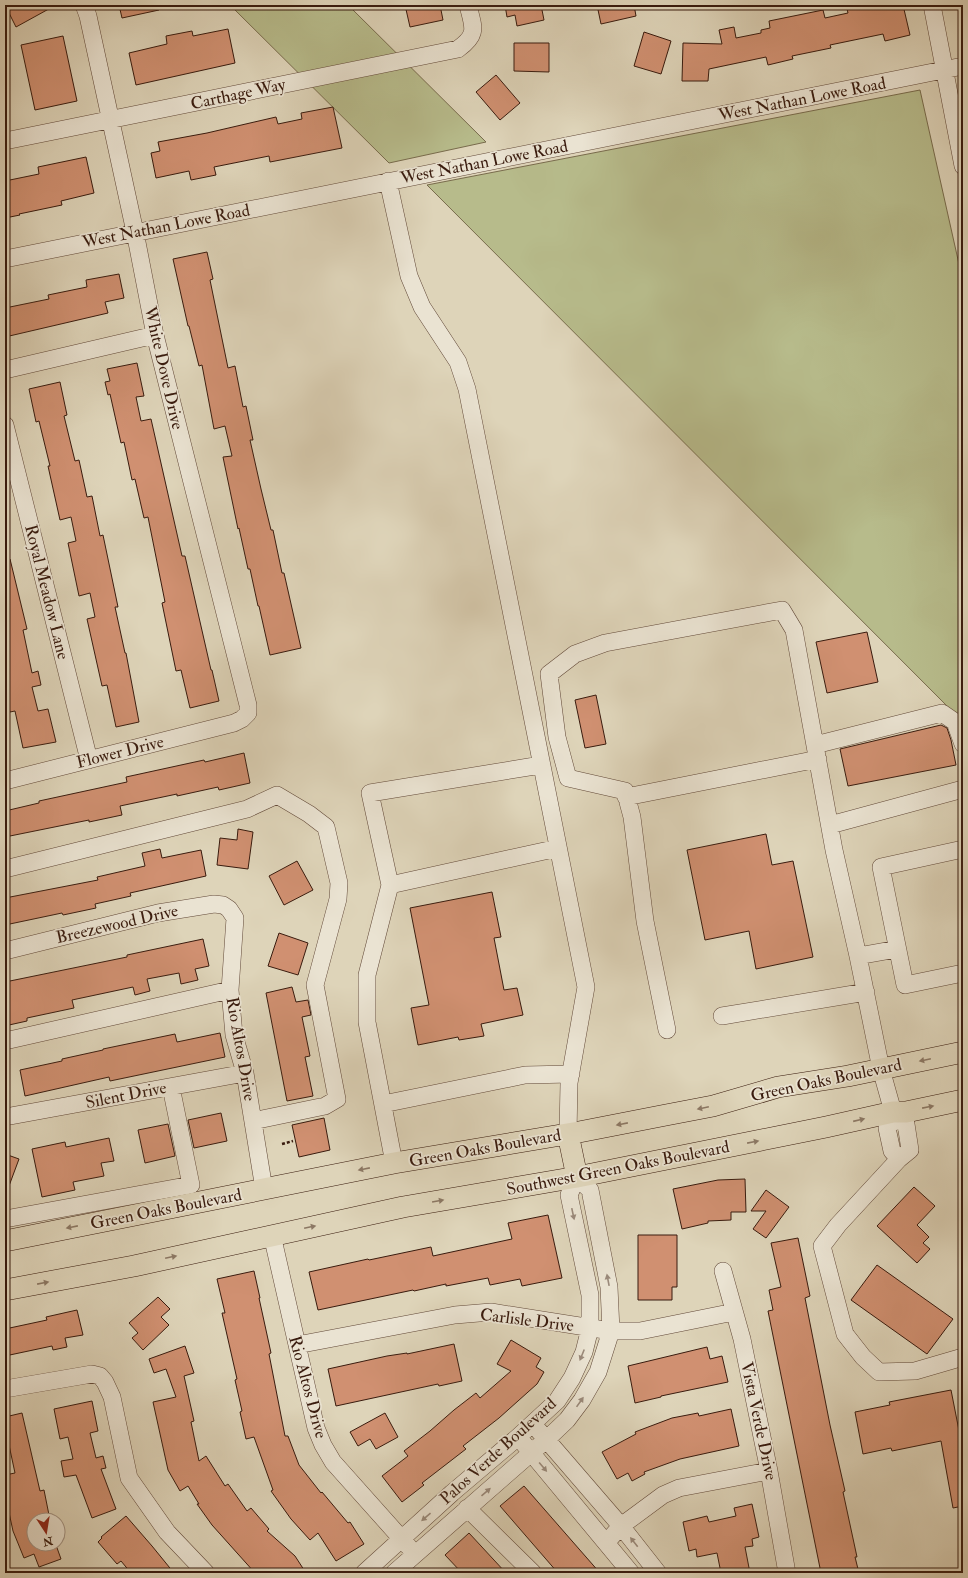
<svg xmlns="http://www.w3.org/2000/svg" width="968" height="1578" viewBox="0 0 968 1578" font-family="'IM FELL Double Pica',serif">
<style>
.green{fill:#b7bb8b;stroke:#786b4c}
.building{fill:#d09071;stroke:#391b0e}
.lines{fill:none;stroke-linecap:round;stroke-linejoin:round}
.minor-casing{stroke:#624939;stroke-width:18}
.major-casing{stroke:#391b0e;stroke-width:22}
.path{stroke:#391b0e;stroke-width:2.5;stroke-dasharray:3 2;stroke-linecap:butt}
.minor{stroke:#eae3d2;stroke-width:17}
.major{stroke:#ded4b9;stroke-width:21}
.oneway{fill:#8c7864}
.oneway2{fill:#9a897a}
.labels{text-anchor:middle;dominant-baseline:central;stroke-width:3.5;stroke-linejoin:round;paint-order:stroke}
.street-label{font-size:17px;fill:#391b0e;stroke:#eae3d2}
</style>
<rect width="100%" height="100%" fill="#ded4b9"/>
<filter id="stains"><feTurbulence type="fractalNoise" baseFrequency=".005" numOctaves="4"/><feColorMatrix values="0 0 0 0 .2 0 0 0 0 .09 0 0 0 0 .02 0 0 0 .5 -.17"/></filter>
<radialGradient id="worn" r=".72"><stop offset=".6" stop-color="#630" stop-opacity="0"/><stop offset="1" stop-color="#630" stop-opacity=".3"/></radialGradient>
<path class="green" d="M230,5H348L486,142L389,163Z
M920,90L963,282V722L427,185Z"/>
<path class="building" d="M5,5H56L16,27Z
M119,5H158L159,10L122,18Z
M405,5H440L443,20L410,27Z
M505,5H541L544,20L517,26L515,15L507,17Z
M597,5H634L636,16L601,24Z
M846,5H903L910,35L885,41L883,34L830,45L831,48L792,56L793,59L768,65L766,57L709,69L708,81H682L683,43L722,44L719,30L734,27L736,38L761,33V30L770,28L769,21L823,10L825,18L848,13Z
M228,29L235,63L136,85L129,53L167,44L166,36L192,31L193,36Z
M644,32L671,41L661,74L634,66Z
M63,36L77,101L35,110L21,45Z
M514,43H549V72L514,71Z
M496,75L520,103L500,120L476,92Z
M333,107L342,148L270,162L269,156L214,167L216,175L191,180L189,171L156,178L151,153L160,151L158,142L207,133L276,117L278,124L302,119L301,113Z
M86,157L94,193L61,201L62,205L19,214L20,215L5,218V181L39,174L38,167Z
M207,252L213,279L210,280L228,368L235,366L243,407L246,406L253,440H250L261,489L271,530H273L282,573H284L301,648L270,655L259,606H258L250,569H248L239,528L238,529L223,457L232,456L225,426L214,429L202,365L199,366L189,326H188L173,259Z
M119,274L124,298L105,302L108,313L5,337V308L49,299L48,295L87,287L86,280Z
M137,363L144,396L136,397L141,421L151,419L182,556H185L211,670H212L219,701L190,708L181,670L176,671L162,603L165,602L148,517L144,518L135,479L132,480L124,442L121,443L110,394L108,395L105,382L110,381L107,369Z
M60,382L67,415L64,416L75,461L79,460L87,497L92,496L100,536L103,535L118,607H115L125,653H126L139,722L116,727L107,685L102,686L87,619L95,617L90,593L79,596L68,543L76,541L71,517L60,520L48,466H50L39,421L36,422L29,389Z
M10,559L27,629L23,630L32,673L38,671L41,685L32,687L38,711L48,709L56,742L23,748L15,711L10,712L5,693V560Z
M867,632L878,682L827,693L816,642Z
M596,695L606,744L585,748L575,700Z
M941,725L947,728L951,740L956,765L848,786L840,749Z
M244,753L250,783L219,790L218,787L177,796V794L120,806L122,815L89,822V820L5,837V811L39,803V801L127,782L126,777L204,760L205,762Z
M238,829L253,832L248,869L217,865L220,838L237,840Z
M766,834L772,865L793,861L813,957L756,969L749,931L705,940L687,850Z
M160,849L162,858L201,850L206,876L130,893L131,896L95,904L96,908L63,915L62,913L5,925V898L98,880L97,877L145,866L142,853Z
M297,861L313,890L284,905L269,876Z
M492,892L501,937L494,938L504,990L517,988L523,1015L481,1024L484,1036L459,1040L458,1037L418,1045L411,1008L429,1005L410,908Z
M279,933L308,943L298,975L268,966Z
M203,939L209,966L195,969L198,980L181,984L179,973L147,979L150,991L135,995L133,987L72,1000L74,1008L27,1018V1021L9,1025L5,1006V982L127,957V955Z
M292,987L296,1002L308,1000L311,1015L302,1017L310,1056L305,1057L313,1096L287,1101L266,993Z
M220,1033L225,1057L110,1081L109,1077L25,1096L20,1070L62,1061V1059L103,1050V1049L175,1034L177,1042Z
M221,1113L227,1141L194,1148L188,1120Z
M324,1118L330,1150L299,1157L292,1125Z
M168,1124L175,1156L145,1163L138,1130Z
M109,1138L114,1161L101,1163L104,1176L73,1182L75,1190L42,1197L32,1149L65,1142L66,1147Z
M5,1154L19,1159L6,1194H5Z
M745,1179L746,1212H731V1220L708,1221V1223L682,1229L673,1189L718,1180Z
M914,1187L935,1206L917,1225L929,1237L923,1243L930,1249L917,1263L877,1226Z
M766,1190L789,1207L766,1238L753,1229L766,1211H751Z
M548,1215L562,1278L522,1286L520,1279L490,1285L488,1278L446,1286V1284L414,1291L413,1290L318,1310L309,1272L368,1259L369,1260L431,1247L433,1256L512,1239L508,1223Z
M638,1235H677V1287H672V1300H638Z
M798,1238L810,1296L805,1298L830,1425L845,1491L843,1492L857,1557H855L859,1573H821L768,1311L773,1310L769,1290L781,1287L771,1243Z
M877,1265L953,1319L927,1354L851,1300Z
M254,1271L260,1298H259L271,1353L269,1354L285,1436H288L299,1465L321,1493L322,1492L348,1523L350,1522L364,1544L336,1561L318,1533L310,1540L291,1519L271,1491L273,1490L254,1437L246,1439L240,1412L242,1411L235,1380L237,1379L222,1313H225L217,1279Z
M158,1297L170,1309L161,1317L169,1325L143,1350L132,1338L138,1333L129,1323Z
M77,1310L83,1335L65,1338L67,1347L53,1350L52,1346L5,1356V1329L47,1320L46,1317Z
M511,1340L541,1358L536,1367L544,1372L537,1384L499,1418L463,1446L466,1449L422,1483L424,1485L402,1502L382,1476L408,1456L404,1451L430,1431L454,1410L476,1393L480,1398L511,1371L497,1364Z
M454,1344L462,1381L439,1386L438,1384L336,1406L328,1369L387,1356L407,1353V1354Z
M185,1346L194,1373L184,1376L194,1421L191,1422L199,1461L206,1456L225,1486L228,1484L247,1511L251,1508L269,1529L267,1531L295,1556L306,1573H255L212,1525L197,1504H199L188,1486L180,1491L168,1470L153,1402L176,1397L166,1369L154,1373L149,1359Z
M707,1347L710,1359L722,1356L728,1382L661,1396V1397L635,1403L628,1366Z
M951,1390L963,1451V1506L953,1508L941,1441L892,1451L891,1448L863,1454L855,1412L890,1405L889,1402Z
M92,1401L98,1431L90,1433L96,1458L103,1456L106,1468L101,1469L116,1509L92,1518L76,1475L64,1477L61,1461L73,1459L68,1437L60,1439L54,1409Z
M731,1409L739,1446L680,1459L644,1472L645,1474L632,1481L628,1473L617,1479L602,1452L636,1434L635,1432L672,1418L698,1413L699,1416Z
M22,1413L40,1491L44,1490L50,1520H34V1544H57L56,1545L61,1559L39,1567L34,1554L24,1558L13,1531L5,1494V1475L15,1473L9,1445L5,1446V1417Z
M385,1413L398,1437L376,1449L370,1439L358,1446L350,1432Z
M524,1486L600,1573H558L500,1506Z
M752,1504L759,1537L752,1539L753,1546L745,1547L750,1573H721L717,1553L697,1557L696,1549L689,1551L683,1522L707,1516L709,1522L736,1516L734,1508Z
M126,1516L152,1546L174,1573H131L121,1561L117,1564L98,1542L102,1538L101,1537Z
M469,1533L506,1573H462L445,1555Z"/>
<g class="lines">
<g class="minor-casing">
<path id="minor" d="M932,5L963,166
M5,141L458,49C479,34 473,27 468,5
M388,181L409,276L422,307L458,362L467,389L586,987L569,1083L568,1134
M5,259L963,66
M5,370L155,335
M5,425L89,760
M815,745L942,713L955,722L963,744
M5,781L234,723L242,719L248,713V705L155,335L135,232L88,16L84,5
M626,797L818,759
M830,825L963,789
M963,849L881,867L905,985L963,973
M5,869L247,809L277,795L309,814L326,827L339,883L338,899L315,985L337,1099L325,1106L253,1121
M390,885L558,848
M5,951L158,913L214,904L223,905L229,909L235,918L230,990L234,1035L245,1073L264,1189
M858,956L897,949
M722,1016L866,992
M667,1030L645,921L632,817L625,791L568,778L557,737L549,674L575,654L605,643L782,610L794,630L834,850L858,956L881,1069L895,1119L906,1124L910,1150L899,1159L838,1225L822,1246L845,1334L863,1357L879,1372L915,1371L963,1357
M5,1041L230,990
M383,1104L525,1075L571,1074
M5,1117L245,1073
M895,1119L887,1128L892,1151L899,1159
M394,1163L367,1022V975L390,885L370,793L541,765
M5,1219L191,1185L171,1087
M272,1235L316,1428L323,1445L333,1462L408,1546
M723,1271L742,1339L769,1471L787,1573
M297,1345L455,1315L491,1312L611,1331H640L734,1312
M5,1389L92,1374L100,1376L105,1382L112,1397L129,1478L167,1532L206,1573
M539,1431L621,1526L658,1573
M524,1444L631,1573
M467,1508L533,1573
M606,1543L621,1526L663,1495L679,1488L769,1471
M364,1573L452,1493L518,1437L557,1401L572,1378L584,1352L590,1328V1295L569,1195L577,1177L590,1190L609,1287L611,1331L598,1372L582,1400L567,1420L547,1439L394,1573"/>
</g>
<g class="major-casing">
<path id="major" d="M568,1134L577,1177
M5,1241L394,1163L579,1132L666,1115L713,1106L778,1087L848,1076L963,1052
M5,1290L134,1266L403,1207L577,1177L826,1127L893,1112H906L963,1100"/>
</g>
<path class="path" d="M282,1144L293,1141"/>
<use href="#minor" class="minor"/>
<use href="#major" class="major"/>
</g>
<defs><path id="oneway-solid" d="M-6-.8H1V-3.2L6.5 0L1 3.2V.8H-6Z"/></defs>
<g class="oneway">
<use href="#oneway-solid" transform="translate(925 1060) rotate(168)"/>
<use href="#oneway-solid" transform="translate(928 1107) rotate(-11)"/>
<use href="#oneway-solid" transform="translate(703 1108) rotate(168)"/>
<use href="#oneway-solid" transform="translate(859 1120) rotate(-13)"/>
<use href="#oneway-solid" transform="translate(622 1124) rotate(169)"/>
<use href="#oneway-solid" transform="translate(753 1142) rotate(-11)"/>
<use href="#oneway-solid" transform="translate(364 1169) rotate(169)"/>
<use href="#oneway-solid" transform="translate(438 1201) rotate(-10)"/>
<use href="#oneway-solid" transform="translate(72 1227) rotate(169)"/>
<use href="#oneway-solid" transform="translate(310 1227) rotate(-12)"/>
<use href="#oneway-solid" transform="translate(171 1257) rotate(-12)"/>
<use href="#oneway-solid" transform="translate(43 1283) rotate(-11)"/>
</g>
<g class="oneway2">
<use href="#oneway-solid" transform="translate(573 1214) rotate(78)"/>
<use href="#oneway-solid" transform="translate(608 1280) rotate(-101)"/>
<use href="#oneway-solid" transform="translate(582 1355) rotate(112)"/>
<use href="#oneway-solid" transform="translate(580 1402) rotate(-55)"/>
<use href="#oneway-solid" transform="translate(543 1467) rotate(50)"/>
<use href="#oneway-solid" transform="translate(486 1492) rotate(-41)"/>
<use href="#oneway-solid" transform="translate(426 1517) rotate(139)"/>
<use href="#oneway-solid" transform="translate(634 1542) rotate(-128)"/>
</g>
<g class="labels">
<g class="street-label">
<text transform="translate(238 94) rotate(-12)">Carthage Way</text>
<text transform="translate(802 99) rotate(-11)">West Nathan Lowe Road</text>
<text transform="translate(484 162) rotate(-11)">West Nathan Lowe Road</text>
<text transform="translate(166 226) rotate(-11)">West Nathan Lowe Road</text>
<text transform="translate(164 368) rotate(77)">White Dove Drive</text>
<text transform="translate(47 592) rotate(76)">Royal Meadow Lane</text>
<text transform="translate(120 752) rotate(-14)">Flower Drive</text>
<text transform="translate(117 924) rotate(-13)">Breezewood Drive</text>
<text transform="translate(241 1049) rotate(80)">Rio Altos Drive</text>
<text transform="translate(826 1080) rotate(-12)">Green Oaks Boulevard</text>
<text transform="translate(126 1095) rotate(-11)">Silent Drive</text>
<text transform="translate(485 1148) rotate(-10)">Green Oaks Boulevard</text>
<text transform="translate(618 1168) rotate(-11)">Southwest Green Oaks Boulevard</text>
<text transform="translate(166 1209) rotate(-11)">Green Oaks Boulevard</text>
<text transform="translate(527 1320) rotate(7)">Carlisle Drive</text>
<text transform="translate(308 1387) rotate(75)">Rio Altos Drive</text>
<text transform="translate(759 1421) rotate(78)">Vista Verde Drive</text>
<text transform="translate(498 1451) rotate(-42)">Palos Verde Boulevard</text>
</g>
</g>
<rect width="968" height="1578" fill="none" stroke="#ded4b9" stroke-width="20"/>
<rect x="6" y="6" width="956" height="1566" fill="none" stroke="#391b0e" stroke-width="2"/>
<rect x="10" y="10" width="948" height="1558" fill="none" stroke="#391b0e"/>
<g transform="translate(46 1532) rotate(168)"><circle r="19" fill="#eae3d2" stroke="#a39384"/>
<path d="M0-3L7 15L0 10L-7 15Z" fill="#8f2418"/>
<text y="-6" font-size="11" font-weight="bold" text-anchor="middle" fill="#391b0e">N</text>
</g>
<rect width="100%" height="100%" filter="url(#stains)"/>
<rect width="100%" height="100%" fill="url(#worn)"/>
</svg>
